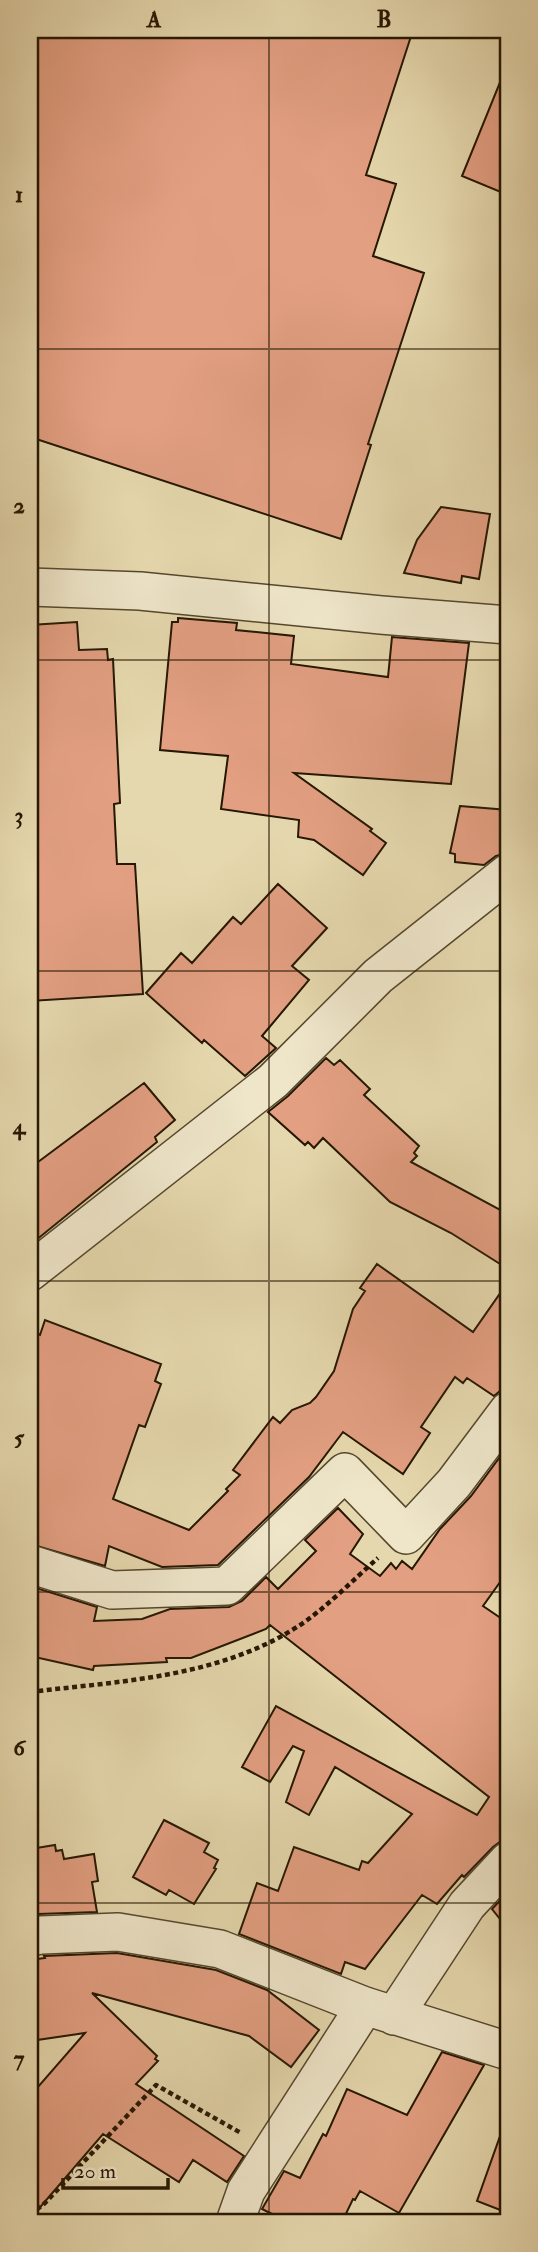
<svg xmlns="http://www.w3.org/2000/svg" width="538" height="2252" viewBox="0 0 538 2252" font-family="'IM FELL Double Pica',serif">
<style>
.building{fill:#e39f82;stroke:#251702;stroke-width:2}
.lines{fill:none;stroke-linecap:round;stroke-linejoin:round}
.minor-casing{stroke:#55472d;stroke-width:40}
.path{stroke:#251702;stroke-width:4.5;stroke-dasharray:5 3.5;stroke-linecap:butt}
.minor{stroke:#efe6ca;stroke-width:37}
.grid{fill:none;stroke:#251702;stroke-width:2;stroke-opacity:0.55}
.neatline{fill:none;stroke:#251702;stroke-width:2.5}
.grid-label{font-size:23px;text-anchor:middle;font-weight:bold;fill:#251702}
</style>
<rect width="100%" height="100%" fill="#e6d8ae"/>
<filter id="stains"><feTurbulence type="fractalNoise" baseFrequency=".00286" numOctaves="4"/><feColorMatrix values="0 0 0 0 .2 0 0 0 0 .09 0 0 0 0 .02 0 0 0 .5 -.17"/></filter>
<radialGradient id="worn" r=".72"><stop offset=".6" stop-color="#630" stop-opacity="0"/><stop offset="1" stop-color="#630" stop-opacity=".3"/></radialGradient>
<path class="building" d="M30,30H413L366,175L396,184L373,256L424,273L368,444L371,445L341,539L30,437Z
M507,65H508V195L462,176Z
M441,507L490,514L479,579L462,576L461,583L404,573L417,540Z
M178,618L237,623L236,630L294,636L291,664L388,677L392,637L469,643L451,784L294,773L372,829L370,831L386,843L363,875L314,840L298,837L299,820L221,809L228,756L160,750L172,622H178Z
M77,622L79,650L107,649L108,660L113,659L120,803L114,804L117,864H135L143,994L30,1001V625Z
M460,806L508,810V853L496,856L484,865L455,862V854L450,853Z
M278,884L327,928L292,966L309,980L262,1036L276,1048L245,1076L204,1040L202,1043L146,993L181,953L192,963L233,917L241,924Z
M326,1058L334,1065L340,1060L370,1089L364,1095L419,1146L414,1153L417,1156L411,1162L508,1214V1269L451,1233L390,1202L323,1138L314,1148L308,1142L305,1145L268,1112L288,1096Z
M144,1083L175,1120L155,1137L157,1142L30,1245V1168Z
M377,1264L473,1332L508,1282V1390L500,1391L494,1396L467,1378L463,1383L455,1377L421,1427L430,1433L403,1474L343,1432L309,1477L218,1565L162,1567L109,1546L105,1566L30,1544V1331L40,1335L45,1320L161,1364L155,1381L161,1384L145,1427L139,1425L113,1499L189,1530L228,1491L226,1489L240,1475L233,1470L273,1417L280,1423L292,1410L310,1403L316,1397L334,1371L353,1309L365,1291L360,1288Z
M508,1446V1571L483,1606L508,1623V1841H501L493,1847L464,1877L462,1875L437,1904L422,1895L365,1969L345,1962L341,1974L239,1934L257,1883L278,1891L294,1847L359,1870L362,1861L368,1863L412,1814L335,1767L309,1815L286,1802L304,1751L293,1746L270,1782L242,1767L276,1706L477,1815L489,1797L270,1625L266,1629L191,1658H166L167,1662L94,1666L93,1670L30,1656V1586L97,1607L94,1621L142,1619L170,1609L229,1607L242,1601L266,1577L278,1589L316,1551L305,1540L338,1508L363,1534L350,1554L380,1576L391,1563L396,1569L402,1561L412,1569L440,1529L471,1496Z
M164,1820L209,1843L204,1852L218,1860L214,1868L216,1869L194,1904L169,1890L166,1895L133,1877Z
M55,1845L56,1851L62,1850L64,1859L94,1854L98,1881L92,1882L97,1912L38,1914L30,1863V1849Z
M508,1892V1929L492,1909Z
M117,1953L216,1970L267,1990L319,2030L291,2067L249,2036L92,1993L157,2056L155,2059L158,2061L136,2084L244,2156L227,2182L193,2160L179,2182L103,2134L30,2219V2096L85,2033L30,2041V1960L45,1958L44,1956Z
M442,2052L484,2065L399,2213L360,2191L355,2200L353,2199L342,2222H288L262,2209L284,2171L300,2178L323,2134L326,2136L347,2089L407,2115Z
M504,2125L508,2126V2213L477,2201Z"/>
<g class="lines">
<g class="minor-casing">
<path id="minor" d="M30,587L140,591L381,615L508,625
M30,1272L273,1081L378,976L508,873
M30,1564L112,1590L227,1586L345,1472L406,1535L454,1483L508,1411
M30,1937L41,1935L118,1932L220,1949L365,2006L508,2051
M394,2016L467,1905L508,1861
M235,2222L246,2191L365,2006"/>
</g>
<path class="path" d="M30,1692C120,1681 217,1678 297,1627C324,1610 353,1580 378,1558
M30,2215L45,2203L156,2085L241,2133"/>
<use href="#minor" class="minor"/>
</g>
<path class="grid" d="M269,30V2222M30,349H508M30,660H508M30,971H508M30,1281H508M30,1592H508M30,1903H508"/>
<rect width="538" height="2252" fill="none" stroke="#e6d8ae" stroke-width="77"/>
<path d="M63 2178v10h105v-10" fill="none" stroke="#251702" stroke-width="3.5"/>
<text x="74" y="2178" font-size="21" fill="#251702" stroke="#efe6ca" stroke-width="5" paint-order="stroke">20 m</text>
<rect x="38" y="38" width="462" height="2176" class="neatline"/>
<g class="grid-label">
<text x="154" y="27">A</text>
<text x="384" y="27">B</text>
<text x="19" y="202">1</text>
<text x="19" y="513">2</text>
<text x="19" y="823">3</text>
<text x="19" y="1134">4</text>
<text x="19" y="1445">5</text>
<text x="19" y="1755">6</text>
<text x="19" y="2066">7</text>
</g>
<rect width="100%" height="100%" filter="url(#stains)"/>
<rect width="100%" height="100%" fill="url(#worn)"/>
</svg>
